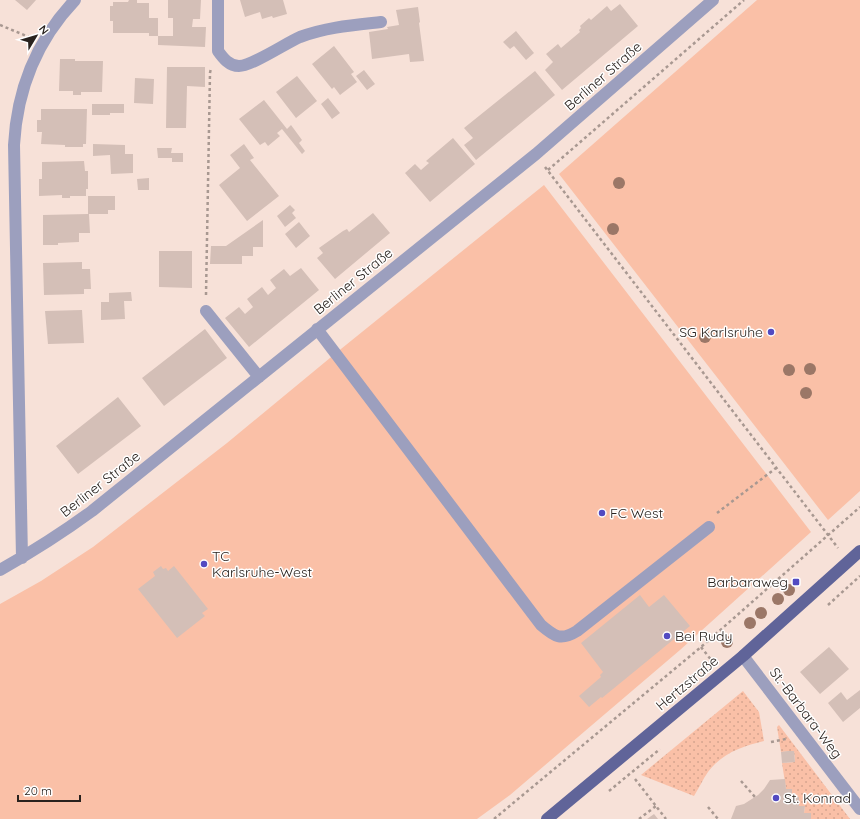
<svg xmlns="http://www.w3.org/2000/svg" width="860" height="819" viewBox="0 0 860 819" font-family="Quicksand,sans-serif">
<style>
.grass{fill:url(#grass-dots)}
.garden{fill:#fac0a7}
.building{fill:#d4bfb7}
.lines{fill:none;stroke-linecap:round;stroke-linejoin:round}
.path{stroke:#a89891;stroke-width:2.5;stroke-dasharray:3 3;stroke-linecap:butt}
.minor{stroke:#9c9fbe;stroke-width:12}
.major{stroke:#606499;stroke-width:12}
.tree{fill:#9b7767}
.poi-dot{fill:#524ac1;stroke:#fff;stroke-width:1.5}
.labels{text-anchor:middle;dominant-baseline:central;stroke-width:3;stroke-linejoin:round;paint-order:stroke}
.street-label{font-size:14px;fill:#29221e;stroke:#fff}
.poi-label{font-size:14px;fill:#29221e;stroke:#fff;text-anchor:start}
</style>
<defs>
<pattern id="grass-dots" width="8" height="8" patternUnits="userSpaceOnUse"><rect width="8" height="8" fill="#fac0a7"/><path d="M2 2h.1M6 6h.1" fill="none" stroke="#d6a58f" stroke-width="1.8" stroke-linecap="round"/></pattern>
</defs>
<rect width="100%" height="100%" fill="#f7e1d8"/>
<path class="grass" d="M743,691L759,712L764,741C743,746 722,753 708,772C703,779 699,788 694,796L641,775Z
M779,725L850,819H811V813H804L805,806H799L792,797V789H786L782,763L795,762L794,751L781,752L777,727Z"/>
<path class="garden" d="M757,0H860V491L828,520L559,174Z
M544,185L811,532L680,650L510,795L477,819H0V604L41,581L93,547L227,443L336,353Z"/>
<path class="building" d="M15,0H36L27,10Z
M129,0H137V3H149V18H158V36H173V18H168V0H201L200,19H193L192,27H206L205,47L158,45V36H149V33H113V21H110V6H113V2H128Z
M240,0H283L287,14L273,18L272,16L262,19L260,12L245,17Z
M620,4L638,26L562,90L545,70L553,62L546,54L558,44L561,48L580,32L579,30L581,28L580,26L589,18L591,20L607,6L611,11Z
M418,7L420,22L419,23L424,61L410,62L409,54L372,59L369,32L388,29L387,27L399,25L396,10Z
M516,31L534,53L526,60L514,46L510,49L503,42Z
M334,46L354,72L351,74L357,82L340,95L334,87L332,89L312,64Z
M60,59H75V61H103L102,92H81V95H73V91H59Z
M167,67H205V87L187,86L186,128H166Z
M364,70L375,84L367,90L356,76Z
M535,71L555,95L476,160L464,145L473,138L464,128Z
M297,76L317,101L296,118L276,92Z
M135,78L154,79L153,104L134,103Z
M328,98L340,113L332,119L321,104Z
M264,100L287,129L291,125L302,140L299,143L305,151L302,154L282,129L277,133L280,136L268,146L265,142L260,145L239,119Z
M92,104H124V113H110V115H92Z
M41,109H87L86,144H83V147H65V145L41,144L42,132H37V120H41Z
M453,138L475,164L430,202L405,173L415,164L421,170L429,163L426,161Z
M93,144L125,145V154H133V173L111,174L110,155L93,156Z
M244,144L254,158L250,160L279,196L247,221L219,185L240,168L230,155Z
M157,148H172L171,153H183V162H172V158H158Z
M84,161L85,171H88V189H86V196H70V198H62V195L39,196V179H42V162Z
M149,178V190H138L137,179Z
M88,196H115V210H108V214H89L90,233H79V242L58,243V245H43V215L88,214Z
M290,205L295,210L292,213L296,218L285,227L277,216Z
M373,213L390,233L335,279L317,258L323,253L319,248L343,231L347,229L349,232Z
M263,220V247H253V256H242V264H210L211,246H226Z
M299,222L310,236L296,248L285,234Z
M159,251H192V288L159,287Z
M82,262V269H90L91,289H84V294L44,295L43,263Z
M301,268L319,290L249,347L225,318L239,307L245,314L253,307L247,299L262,287L268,295L276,288L270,280L284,269L290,276Z
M131,292L132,301H124L125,319L101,320V302H109V293Z
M82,310L84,343L48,344L45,311Z
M205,329L227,358L164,406L142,378Z
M118,397L141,426L78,474L56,446Z
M161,566L163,569L166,568L168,571L174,566L208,609L202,613L205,616L177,638L138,589L155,576L153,572Z
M640,595L649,607L664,595L690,626L602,698L601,697L589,707L579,696L601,677L600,675L603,672L581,643Z
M829,647L849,669L820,694L800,672Z
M860,690V708L843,722L828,703L841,692L847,700Z
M788,751H794L795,762L782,763L781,752Z
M785,779L786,789H792V797H799V806H805L804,813H811V819H731L736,806L744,804L758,795L764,789L770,780Z
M654,814L658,819H647Z"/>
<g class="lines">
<path class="path" d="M0,25L29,37
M545,167L838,548
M548,170L744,0
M206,295L210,73L211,68
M717,513L776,468
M828,605L860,576
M701,647L712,661
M771,742L786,739
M635,779L666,819
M741,781L755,797
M609,791L660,749
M708,807L718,819
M494,819L701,647L860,507
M639,819L656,806"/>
<path class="minor" d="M218,0V51C223,58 229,66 239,66C252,66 286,43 300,37C327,27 354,25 381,22
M206,311L259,377
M317,329L541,625C555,637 561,641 577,631L709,527
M22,558L14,145C17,89 36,41 75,0
M0,570C32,552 62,533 92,511L536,154L713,0
M743,656L860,809"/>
<path class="major" d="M547,819L743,656L860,551"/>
</g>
<g class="tree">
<circle cx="619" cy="183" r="6"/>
<circle cx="613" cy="229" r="6"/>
<circle cx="705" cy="337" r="6"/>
<circle cx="810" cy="369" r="6"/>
<circle cx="789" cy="370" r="6"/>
<circle cx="806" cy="393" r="6"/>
<circle cx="789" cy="590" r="6"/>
<circle cx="778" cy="599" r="6"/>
<circle cx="761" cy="613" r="6"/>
<circle cx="750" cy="623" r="6"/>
<circle cx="727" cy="642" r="6"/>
</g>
<g class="poi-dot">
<circle cx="771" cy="332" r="4"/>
<circle cx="602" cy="513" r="4"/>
<circle cx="204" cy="564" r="4"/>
<rect x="792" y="578" width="8" height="8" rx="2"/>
<circle cx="667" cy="636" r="4"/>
<circle cx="776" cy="798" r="4"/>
</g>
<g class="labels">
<g class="street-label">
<text transform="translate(603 76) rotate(-41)">Berliner Straße</text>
<text transform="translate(353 281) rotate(-39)">Berliner Straße</text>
<text transform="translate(100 484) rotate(-38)">Berliner Straße</text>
<text transform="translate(687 683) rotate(-40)">Hertzstraße</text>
<text transform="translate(806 713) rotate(53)">St.-Barbara-Weg</text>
</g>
<g class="poi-label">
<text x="763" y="332" text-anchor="end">SG Karlsruhe</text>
<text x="610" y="513">FC West</text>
<text x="212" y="556">TC<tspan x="212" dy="16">Karlsruhe-West</tspan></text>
<text x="788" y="582" text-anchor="end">Barbaraweg</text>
<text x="675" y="636">Bei Rudy</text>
<text x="784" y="798">St. Konrad</text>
</g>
</g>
<g transform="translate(36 36) rotate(52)" stroke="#ffffff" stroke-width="3" paint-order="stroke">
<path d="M0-3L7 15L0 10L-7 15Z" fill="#29221e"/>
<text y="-6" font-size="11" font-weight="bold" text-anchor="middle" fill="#29221e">N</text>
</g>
<path d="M18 795v6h62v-6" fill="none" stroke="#29221e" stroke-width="2"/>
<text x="24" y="795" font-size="12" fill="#29221e" stroke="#ffffff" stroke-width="3" paint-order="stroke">20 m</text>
</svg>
